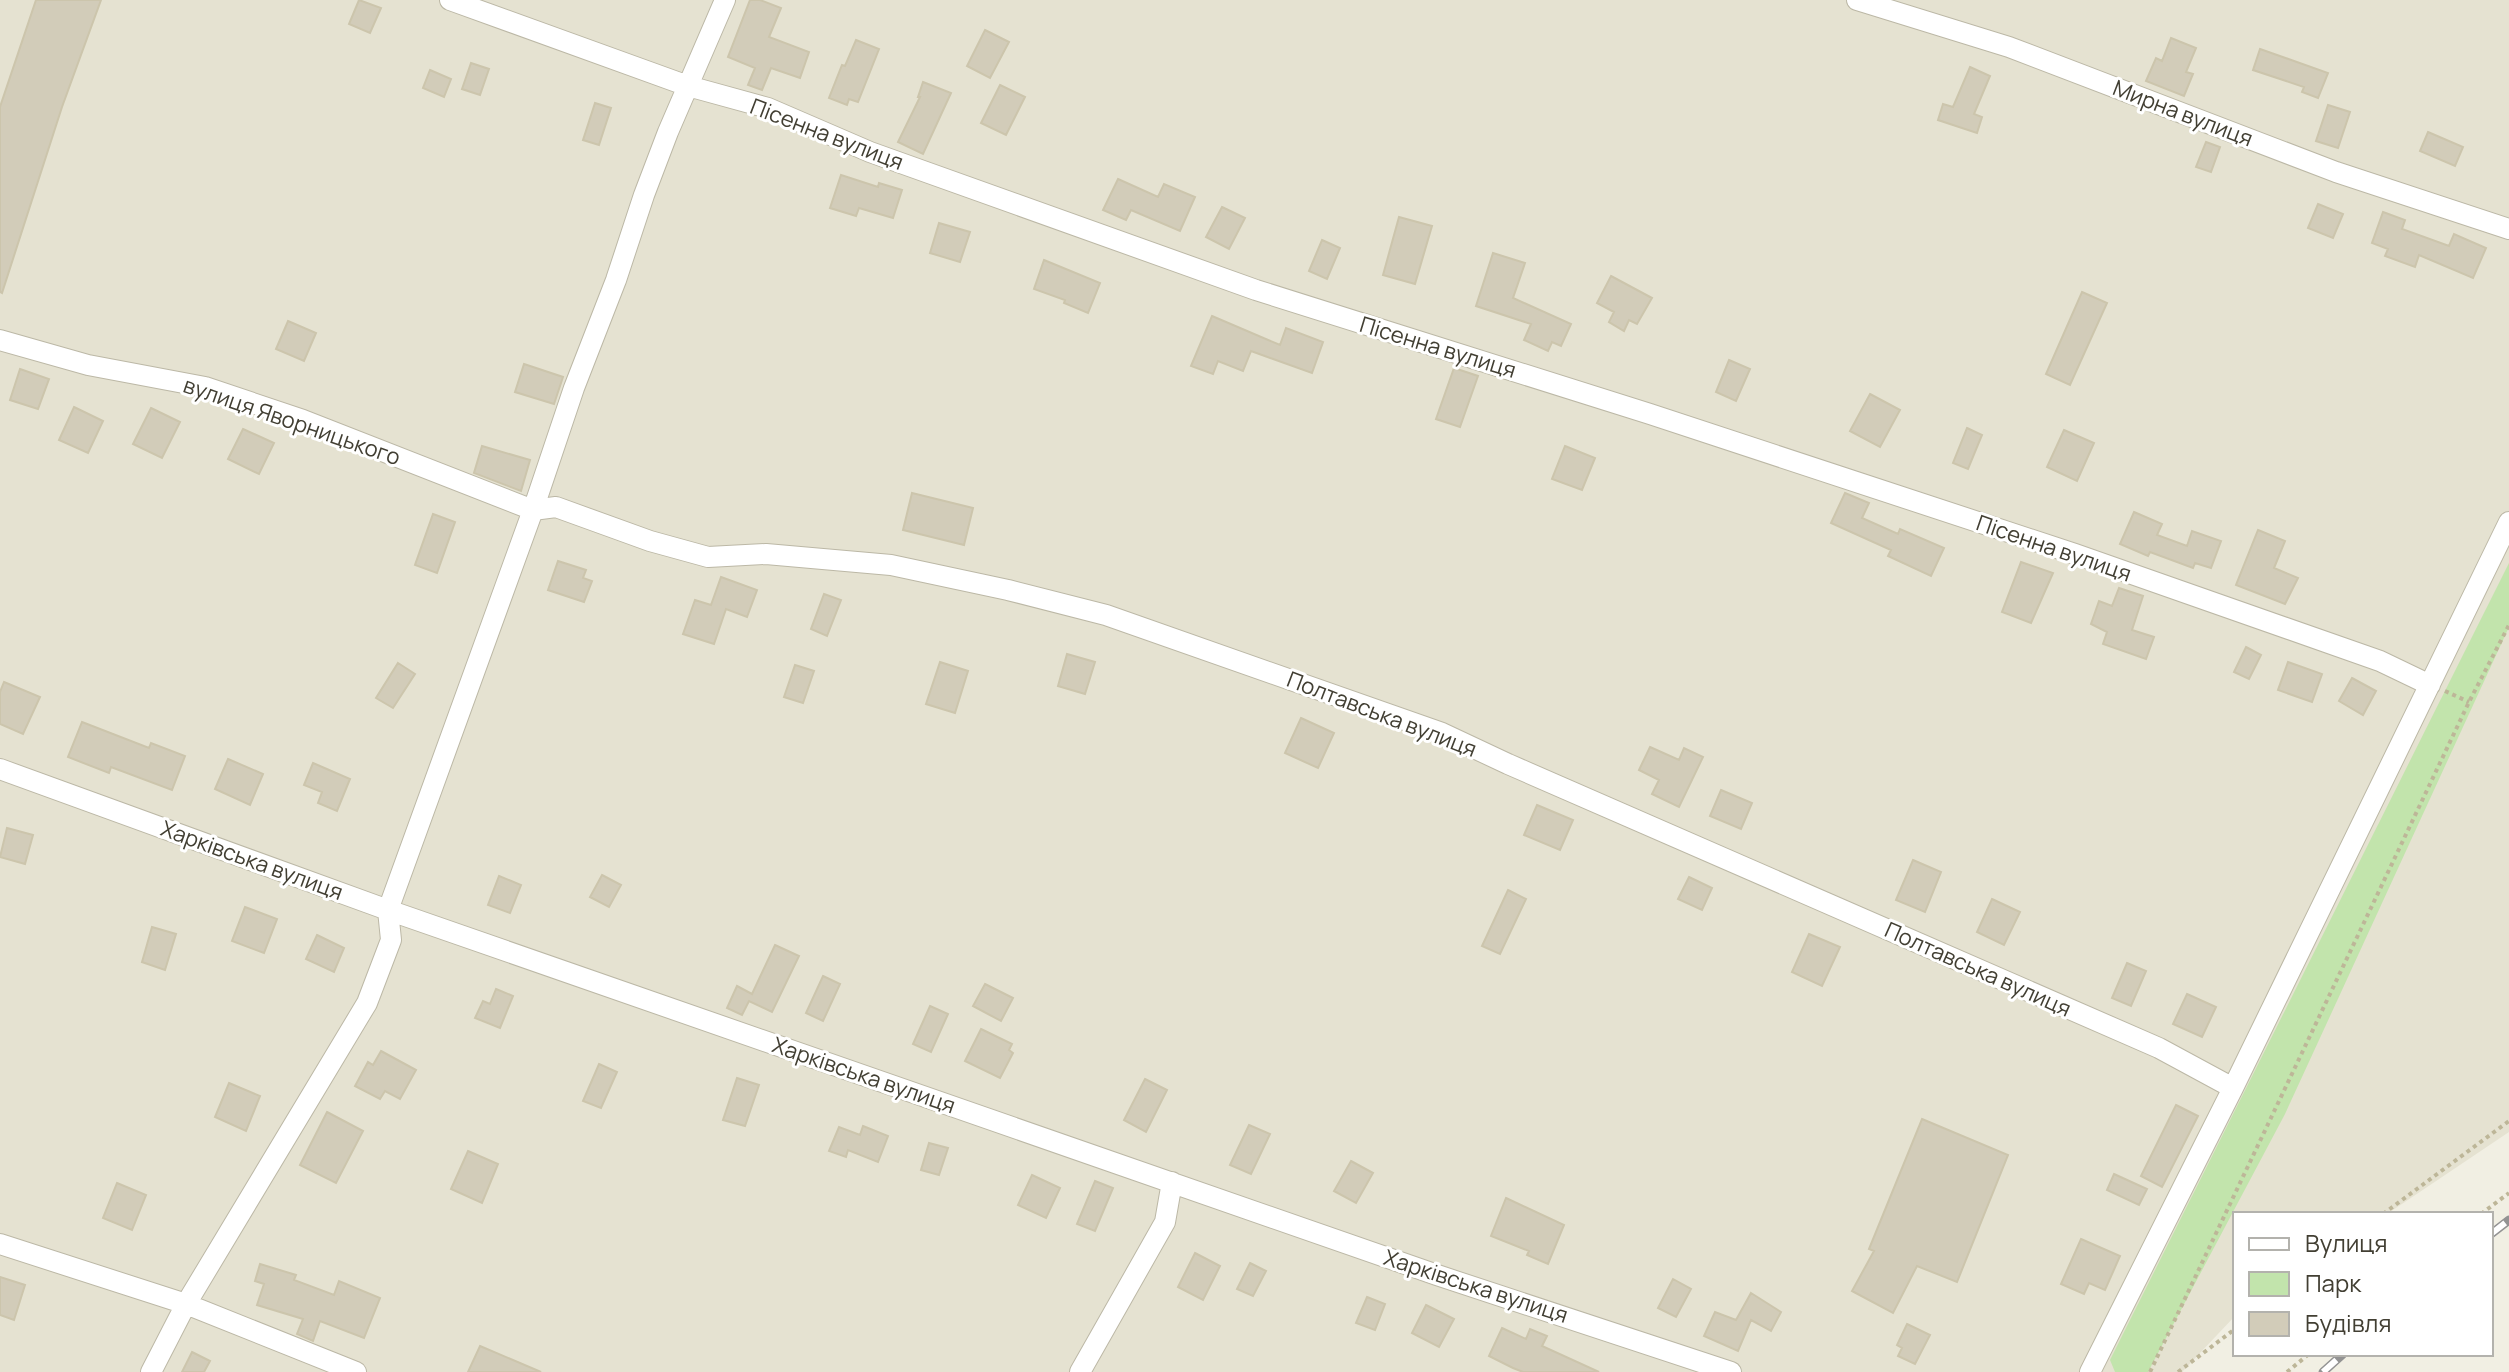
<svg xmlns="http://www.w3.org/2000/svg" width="2509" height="1372" viewBox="0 0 2509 1372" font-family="Manrope,sans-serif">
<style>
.residential{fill:#e5e2d1}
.green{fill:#c2e4ac}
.building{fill:#d2ccb9;stroke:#ccc5ac;stroke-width:2}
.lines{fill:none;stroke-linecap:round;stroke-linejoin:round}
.minor-casing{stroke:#bcb8a6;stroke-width:22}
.path{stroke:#bdb698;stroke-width:4;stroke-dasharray:4 4;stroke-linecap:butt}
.minor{stroke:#fff;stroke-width:20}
.rail-casing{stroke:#939393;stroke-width:9}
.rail{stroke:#fff;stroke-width:6;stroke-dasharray:18;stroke-linecap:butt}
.labels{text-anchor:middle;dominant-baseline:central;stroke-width:6;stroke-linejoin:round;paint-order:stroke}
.street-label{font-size:22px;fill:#423f33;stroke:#fff}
</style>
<rect width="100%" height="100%" fill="#f1efe3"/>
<path class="residential" d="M0,0H2509V1132L2387,1214H2235V1316L2182,1372H0Z"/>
<path class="green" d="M2509,563V627L2285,1114L2148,1372H2115L2110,1360Z"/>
<path class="building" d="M36,0H101L62,107L2,293L0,292V107Z
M359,0L381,8L370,33L349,24Z
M750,0H760L781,8L769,37L809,52L800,78L771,68L762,90L748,85L755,68L728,57Z
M985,30L1009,42L990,78L967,66Z
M2171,38L2196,48L2186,72L2193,74L2184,96L2146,81L2156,58L2162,61Z
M856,40L879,49L858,102L849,99L847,105L829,98L842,65L845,66Z
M2260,49L2328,73L2318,98L2302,92L2304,87L2253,70Z
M471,63L489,69L480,95L462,89Z
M1970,67L1990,76L1974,114L1982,117L1977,133L1938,120L1943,104L1953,107Z
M430,70L451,79L444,97L423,88Z
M923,82L951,93L923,154L898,142L920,97H918Z
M1000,85L1025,97L1006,135L981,123Z
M595,103L611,108L599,145L583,140Z
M2328,105L2350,112L2338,148L2316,141Z
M2428,132L2463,147L2455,166L2420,151Z
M2206,142L2220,147L2211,172L2196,167Z
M841,175L878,187L879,183L902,190L893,218L859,208L856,216L830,208Z
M1118,179L1158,197L1164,184L1195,197L1180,231L1131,210L1126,220L1103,210Z
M2318,204L2343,214L2333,238L2308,228Z
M1222,207L1245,218L1229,249L1206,237Z
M2383,212L2405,220L2402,229L2449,246L2454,234L2486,248L2473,278L2419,255L2415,267L2385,256L2388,249L2372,243Z
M1399,217L1432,226L1415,284L1383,275Z
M939,223L970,232L960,262L930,253Z
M1322,240L1340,248L1327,279L1309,271Z
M1493,253L1525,263L1513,298L1571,324L1561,346L1552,342L1548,351L1524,340L1531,324L1476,306Z
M1044,260L1100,283L1088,313L1064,303L1065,300L1034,289Z
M1611,276L1652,298L1637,324L1629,320L1624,331L1609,322L1614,312L1597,303Z
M2082,292L2107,303L2070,385L2046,374Z
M1212,316L1280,345L1286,328L1323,342L1312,373L1251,351L1243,371L1218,361L1213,374L1191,366Z
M288,321L316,333L304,361L276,349Z
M1729,360L1750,369L1736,401L1716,392Z
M524,364L563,377L554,404L515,392Z
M1454,368L1478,376L1460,427L1436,419Z
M20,369L49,379L38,409L10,400Z
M1870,394L1900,410L1880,447L1850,431Z
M74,407L103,421L88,453L59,440Z
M151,408L180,422L162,458L133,444Z
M1967,428L1982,435L1968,469L1953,463Z
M243,429L274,443L259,474L228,459Z
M2064,430L2094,443L2077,481L2047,467Z
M482,446L530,460L521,491L474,473Z
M1565,446L1595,458L1582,490L1552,479Z
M912,493L973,508L964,545L903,530Z
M1845,493L1869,503L1862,518L1898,534L1900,529L1944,548L1931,576L1888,556L1891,550L1831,523Z
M2134,512L2162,524L2157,535L2187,546L2192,531L2221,541L2211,568L2195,563L2193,568L2150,552L2148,556L2120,544Z
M433,514L455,522L437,573L415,565Z
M2258,530L2285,541L2274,568L2298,578L2285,604L2236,585Z
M558,561L586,570L583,578L592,581L584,602L548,590Z
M2021,562L2053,573L2031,623L2002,612Z
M721,577L757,590L747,617L726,609L714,644L683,634L695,600L711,605Z
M2119,588L2143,596L2132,630L2154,637L2146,659L2103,644L2107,632L2091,624L2099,601L2112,606Z
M824,594L841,600L827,636L811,629Z
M2246,647L2261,655L2249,679L2234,672Z
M1067,654L1095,662L1085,694L1058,686Z
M940,662L968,671L955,713L926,704Z
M2288,662L2322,674L2312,702L2278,690Z
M398,663L415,674L393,708L376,698Z
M795,665L814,671L803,703L784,697Z
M2352,678L2376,691L2363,715L2339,701Z
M4,682L40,697L23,734L0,724V692Z
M1301,718L1334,733L1318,768L1285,753Z
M82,722L149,748L151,743L185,756L172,790L111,767L109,773L68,757Z
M1650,747L1679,760L1684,748L1703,757L1679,807L1652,794L1659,780L1639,770Z
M228,759L263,774L250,805L215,789Z
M313,763L350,779L337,811L318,803L322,792L304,785Z
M1721,790L1752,803L1741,829L1710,816Z
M1537,805L1573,820L1560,850L1524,835Z
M7,828L33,835L25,864L0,857Z
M1913,860L1941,872L1925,912L1896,900Z
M602,875L621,885L609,907L590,897Z
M499,876L521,885L510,913L488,905Z
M1689,877L1712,888L1702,910L1678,899Z
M1508,890L1526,899L1500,954L1482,946Z
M1992,899L2020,912L2004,945L1977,932Z
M245,907L277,919L264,953L232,941Z
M152,927L176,934L165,970L142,962Z
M1809,934L1840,947L1822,986L1792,972Z
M317,935L344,948L334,972L306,959Z
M775,945L799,956L772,1012L749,1001L742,1015L727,1008L737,986L752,994Z
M2127,963L2146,971L2131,1006L2112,998Z
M823,976L840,984L823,1021L806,1013Z
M985,984L1013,998L1001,1021L973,1006Z
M496,989L513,996L500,1028L475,1018L483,1001L490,1004Z
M2187,994L2216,1007L2202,1037L2173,1024Z
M930,1006L948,1014L931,1052L913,1044Z
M981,1029L1012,1044L1009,1050L1013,1053L1000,1078L965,1061Z
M381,1051L416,1070L400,1099L385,1091L380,1099L355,1086L368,1062L373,1065Z
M599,1064L617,1072L601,1108L583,1101Z
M737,1078L759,1085L745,1126L723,1120Z
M1145,1079L1167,1090L1146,1132L1124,1120Z
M229,1083L260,1096L246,1131L215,1117Z
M2176,1105L2198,1116L2162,1187L2141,1176Z
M327,1112L363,1131L336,1183L300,1165Z
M1922,1119L2008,1155L1957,1282L1917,1266L1893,1313L1852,1291L1874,1251L1869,1249Z
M1249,1125L1270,1134L1251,1174L1230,1165Z
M863,1126L888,1136L878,1162L848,1150L846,1157L829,1151L839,1127L860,1135Z
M929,1143L948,1148L939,1175L921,1170Z
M468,1151L498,1164L482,1203L451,1189Z
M1351,1161L1373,1173L1356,1203L1334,1191Z
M2114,1174L2147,1189L2139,1205L2107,1190Z
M1032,1175L1060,1188L1046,1218L1018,1205Z
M1095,1181L1113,1188L1095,1231L1077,1224Z
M117,1183L146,1195L132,1230L103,1218Z
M1506,1198L1564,1225L1548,1264L1527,1255L1529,1251L1491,1236Z
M2081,1239L2120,1256L2105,1290L2089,1283L2084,1294L2061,1284Z
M1195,1253L1220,1266L1203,1300L1178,1287Z
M1250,1263L1266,1271L1253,1296L1237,1289Z
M260,1264L296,1275L294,1280L334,1295L339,1281L380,1298L364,1338L320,1321L313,1341L297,1334L303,1319L257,1305L264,1284L255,1281Z
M0,1277L25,1285L14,1320L0,1315Z
M1673,1279L1691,1289L1676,1317L1658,1308Z
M1751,1293L1781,1312L1771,1331L1751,1320L1738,1351L1704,1336L1715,1312L1736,1320Z
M1367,1297L1385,1304L1375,1330L1356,1323Z
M1426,1305L1454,1319L1439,1347L1412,1333Z
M1907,1324L1930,1335L1915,1364L1898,1356L1902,1348L1897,1345Z
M1502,1328L1526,1339L1530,1329L1547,1336L1542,1346L1599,1372H1523L1513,1368L1489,1356Z
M480,1346L541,1372H468Z
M192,1352L210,1361L204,1372H182Z"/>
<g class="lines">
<g class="minor-casing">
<path id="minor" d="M450,0L688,86L768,108L870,152L1256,290L1650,414L2075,554L2380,661L2430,685
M1857,0L2009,47L2336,172L2509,229
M0,340L88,365L205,387L303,420L533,510L556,507L650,541L708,557L766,554L891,565L1008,590L1106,615L1442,733L1508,764L2159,1048L2233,1088
M0,769L388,910L1437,1275L1731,1372
M0,1244L186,1304L356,1372
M151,1372L186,1304L367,1003L391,940L388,910L533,510L574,388L616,280L644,195L668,132L725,0
M1080,1372L1165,1222L1172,1182
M2090,1372L2233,1088L2509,522"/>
</g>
<path class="path" d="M2445,691L2469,702
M2383,1214L2509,1121
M2481,1214L2509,1193
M2150,1372L2469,702L2509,625
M2178,1372L2235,1329
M2287,1372L2309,1354"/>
<use href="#minor" class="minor"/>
<g class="rail-casing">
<path id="rail" d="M2491,1234L2509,1220
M2323,1372L2343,1354"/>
</g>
<use href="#rail" class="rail"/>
</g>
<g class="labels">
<g class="street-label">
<text transform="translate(2183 113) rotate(21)">Мирна вулиця</text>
<text transform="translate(827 134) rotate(21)">Пісенна вулиця</text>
<text transform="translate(1438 347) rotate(17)">Пісенна вулиця</text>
<text transform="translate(292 421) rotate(19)">вулиця Яворницького</text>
<text transform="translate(2054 548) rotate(19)">Пісенна вулиця</text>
<text transform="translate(1382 714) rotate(21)">Полтавська вулиця</text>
<text transform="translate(252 860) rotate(20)">Харківська вулиця</text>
<text transform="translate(1978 969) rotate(24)">Полтавська вулиця</text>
<text transform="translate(864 1075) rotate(19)">Харківська вулиця</text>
<text transform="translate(1476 1286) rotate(18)">Харківська вулиця</text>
</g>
</g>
<rect x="2233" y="1212" width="260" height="144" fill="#ffffff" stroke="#b3b2ad" stroke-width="2"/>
<rect x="2249" y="1238" width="40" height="12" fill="#ffffff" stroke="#b3b2ad" stroke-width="2"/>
<text x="2305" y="1252" font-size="24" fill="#423f33">Вулиця</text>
<rect x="2249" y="1272" width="40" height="24" fill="#c2e4ac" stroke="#b3b2ad" stroke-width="2"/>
<text x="2305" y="1292" font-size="24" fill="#423f33">Парк</text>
<rect x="2249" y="1312" width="40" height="24" fill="#d2ccb9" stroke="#b3b2ad" stroke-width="2"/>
<text x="2305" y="1332" font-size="24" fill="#423f33">Будівля</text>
</svg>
